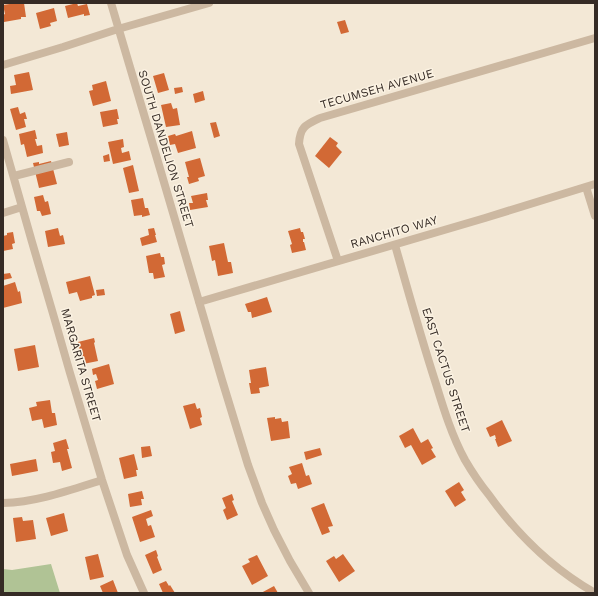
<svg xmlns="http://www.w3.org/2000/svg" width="598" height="596" viewBox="0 0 598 596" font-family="'Work Sans',sans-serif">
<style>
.green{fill:#b0c395}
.building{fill:#d26935}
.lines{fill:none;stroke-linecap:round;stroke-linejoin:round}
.minor{stroke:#ccb8a1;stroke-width:8}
.labels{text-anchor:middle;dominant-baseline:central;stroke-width:3;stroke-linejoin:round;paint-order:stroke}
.street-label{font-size:12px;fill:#352b25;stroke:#fbf2e2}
</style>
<rect width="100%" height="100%" fill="#f3e8d6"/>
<path class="green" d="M51,564L60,593H3V569L12,570Z"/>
<path class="building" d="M16,3H24L26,17H21V19L4,22L3,15L5,14L3,5Z
M77,3L78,6L87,4L90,15L84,16V14L68,18L65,6Z
M54,8L57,21L50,23L51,26L40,29L36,13Z
M345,20L349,32L341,34L337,22Z
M29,72L33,90L11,94L10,86L16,85L14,75Z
M164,73L169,90L158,93L153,76Z
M106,81L111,101L93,106L89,91L93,90L92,85Z
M182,87L183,92L175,94L174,88Z
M203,91L205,100L195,103L193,94Z
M171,103L173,109L177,108L180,125L166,127L161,105Z
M18,107L20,114L25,112L27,119H24L26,127L16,130L10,109Z
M117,109L119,119H117L118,124L103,127L100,112Z
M216,122L220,136L214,138L210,123Z
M35,130L37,139H35L37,146L42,145L43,153L27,157L24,144L21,145L19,134Z
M192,131L196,148L178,153L175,144L170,145L168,136L175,134L176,136Z
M67,132L69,145L59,147L56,134Z
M330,137L338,143L336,146L342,152L329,168L315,156Z
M123,139L124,147L121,148L122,153L129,151L131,160L113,164L108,142Z
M109,154L110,161L104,162L103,156Z
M200,158L205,176L198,178L199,181L189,184L187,177H189L185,162Z
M51,161L57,184L39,188L33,163L39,162V164Z
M133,165L139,191L129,193L123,168Z
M207,193L208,200H206L208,207L190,210L189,203H193L191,196Z
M43,195L45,202L48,201L51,214L42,216L40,211H37L34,197Z
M143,198L145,208H148L150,215L142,217V215L134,216L131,200Z
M58,228L60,236L63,235L65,244L48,247L45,231Z
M154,228L156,235H155L157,242L142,246L140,238L149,235L148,229Z
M300,228L301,232H303L305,239H303V242H304L306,250L292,253L290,245L292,244L288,231Z
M13,232L15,243L12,244L13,249L3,251V236L7,235V233Z
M224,243L228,262H231L233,273L218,276L215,260L212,261L209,246Z
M160,253L161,257H164L165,264L162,265L165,277L154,279L153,273H149L146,256Z
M10,273L12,278L3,280V274Z
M90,276L95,295L92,296V298L80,301L77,292L69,294L66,282Z
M15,282L18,292L20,291L22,303L3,308V286Z
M104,289L105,295L97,296L96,290Z
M267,297L272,312L252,318L251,312H248L245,304Z
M180,311L185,331L175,334L170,314Z
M94,338L95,342L94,343L98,361L83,364L78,342Z
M35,345L39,367L18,371L14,349Z
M109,364L114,384L97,389L95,381L98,380L96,374L93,375L92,369Z
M266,367L269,386L259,388L260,393L251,394L249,383H251L249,370Z
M50,400L52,413H55L57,425L44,428L42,419L32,421L29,408L37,406L36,402Z
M195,403L197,409L200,408L202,417L200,418L202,425L190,429L183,406Z
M275,417V419L281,418L282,422L288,421L290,438L271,441L267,418Z
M502,420L512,441L498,447L495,439H496L495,435L490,437L486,428Z
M413,428L421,443L428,439L433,448L431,449L436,457L422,465L411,445L405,448L399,436Z
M66,439L69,449H67L72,468L62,471L60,462L53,463L51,452L55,451L53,443Z
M150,446L152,456L142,458L141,447Z
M320,448L322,455L306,460L304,452Z
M134,454L138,470H136L137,476L124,479L119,458Z
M36,459L38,471L12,476L10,464Z
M302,463L306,476L309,475L312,484L298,489L296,483L291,484L288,476L292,474L289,467Z
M459,482L464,490L461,492L466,500L455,507L445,491Z
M142,491L144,499H141L142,505L130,507L128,494Z
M232,494L234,500L232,501L238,515L227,520L223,510L226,508L222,498Z
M324,503L333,526L328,527L330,532L322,535L311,508Z
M151,510L153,516L146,519L148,526L151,525L155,537L140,542L132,517Z
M64,513L68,531L51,536L46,518Z
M22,517L23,521L33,520L36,539L16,542L13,518Z
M156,550L158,556L157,557L162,570L153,574L145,555Z
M98,554L104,577L90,580L85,557Z
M343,554L355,571L339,582L326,561L334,556L336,559Z
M257,555L268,576L252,585L242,566L250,562L248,559Z
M113,580L118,593H103L100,586Z
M166,581L169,586L170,585L175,593H163L159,584Z
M274,586L278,593H261Z"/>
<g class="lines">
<path class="minor" d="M111,3L161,172L222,380L248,465L262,503L274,530L290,561L309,593
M3,65L63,47L118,29L209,3
M3,140L32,242L56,324L70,373L102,480L127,555L144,593
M14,176L69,162
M586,187L595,216
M3,213L22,207
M395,245C408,291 421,338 436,384C444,410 452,436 465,460C472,472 480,484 489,495C517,534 553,569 595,593
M338,261L299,144C300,127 305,125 320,118L595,38
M199,302L485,218L595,184
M3,503C37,502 70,490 102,480"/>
</g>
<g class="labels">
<g class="street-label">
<text transform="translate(377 89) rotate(-16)">TECUMSEH AVENUE</text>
<text transform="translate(166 149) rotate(73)">SOUTH DANDELION STREET</text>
<text transform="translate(394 232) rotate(-16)">RANCHITO WAY</text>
<text transform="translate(81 365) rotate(74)">MARGARITA STREET</text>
<text transform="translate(446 370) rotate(72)">EAST CACTUS STREET</text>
</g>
</g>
<rect width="598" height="596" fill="none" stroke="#352b25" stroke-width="8"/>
</svg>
